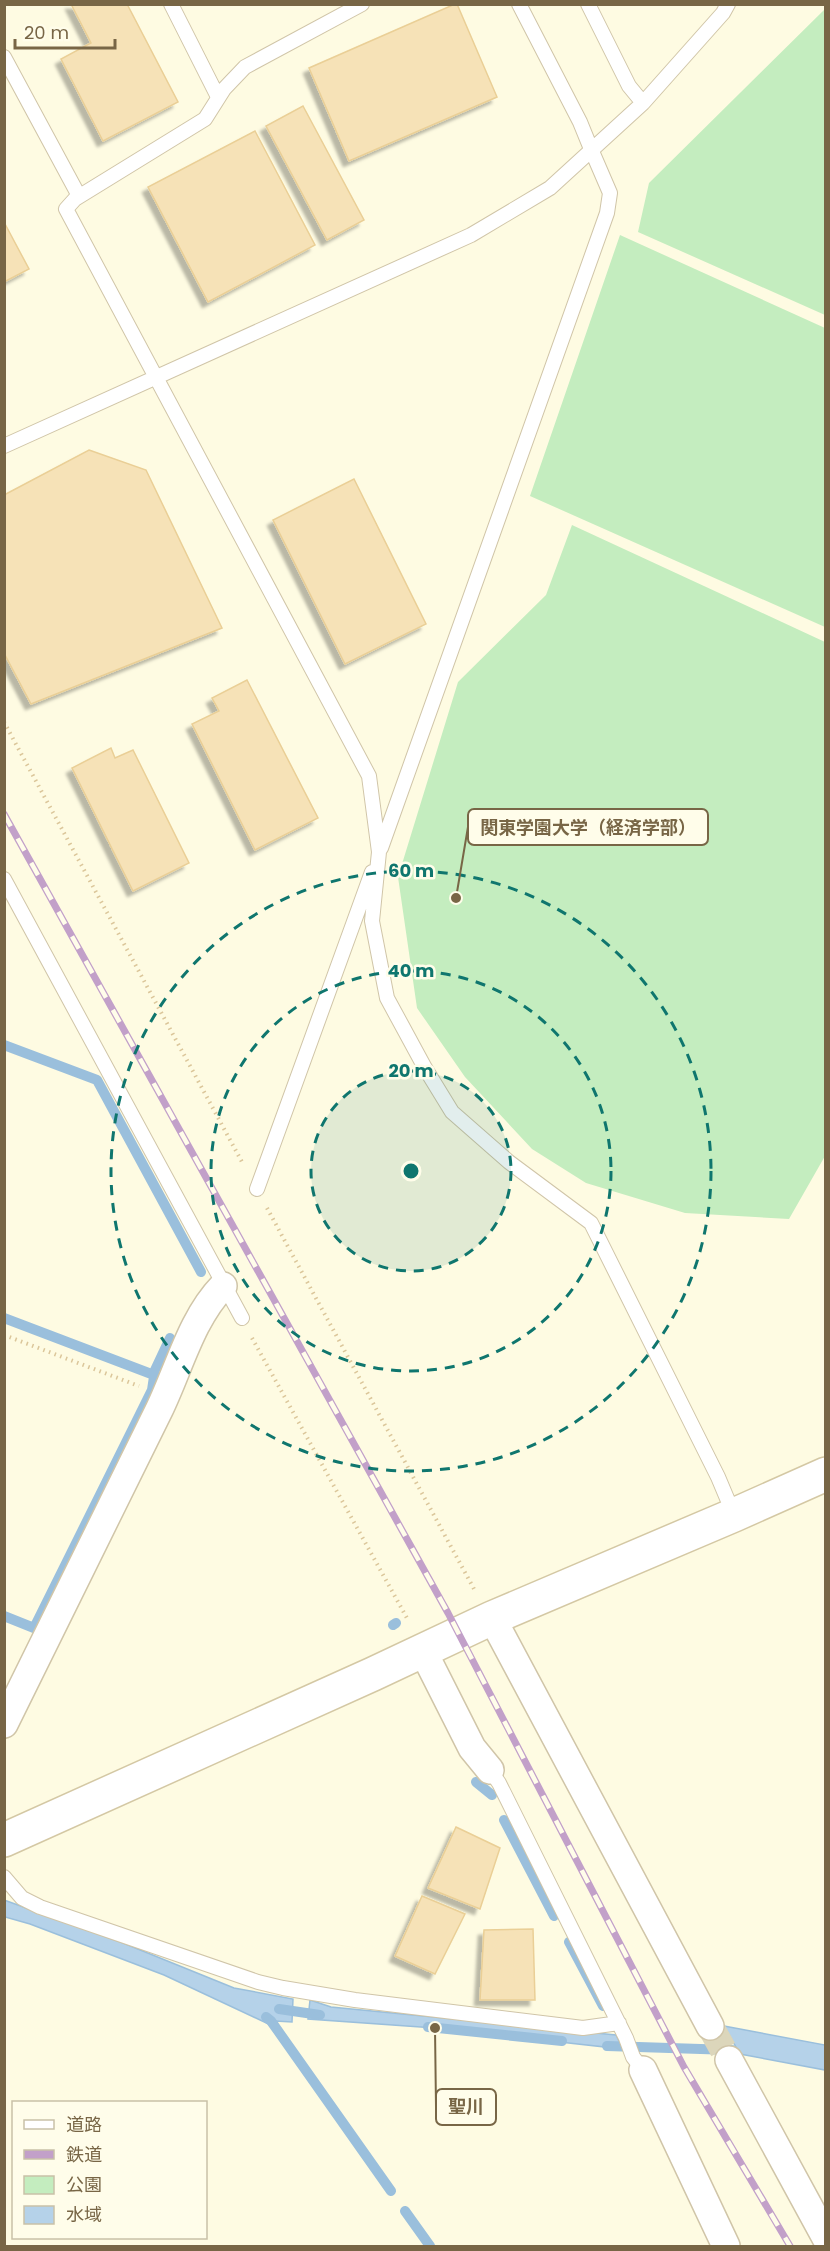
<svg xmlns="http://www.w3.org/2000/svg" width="830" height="2251" viewBox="0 0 830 2251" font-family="Poppins,'Noto Sans JP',sans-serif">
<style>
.green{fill:#c4edbf}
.water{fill:#b5d2e9;stroke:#9abfdc;stroke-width:1.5}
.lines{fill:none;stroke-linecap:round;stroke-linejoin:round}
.stream{stroke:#9abfdc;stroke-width:10}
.building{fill:#f6e2b7;stroke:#eacf96;stroke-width:1.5;filter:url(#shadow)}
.street-tunnel{stroke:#dcd6bb;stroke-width:27;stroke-dasharray:27 14;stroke-linecap:butt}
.lane-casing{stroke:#d0c5a8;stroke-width:16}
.street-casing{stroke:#d0c5a8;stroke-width:30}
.secondary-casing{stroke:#d4c8a4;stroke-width:36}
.path{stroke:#dbc69a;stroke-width:4;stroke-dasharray:1.5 4.5;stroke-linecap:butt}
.lane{stroke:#fff;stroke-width:14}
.street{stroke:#fff;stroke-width:27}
.secondary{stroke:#fff;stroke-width:33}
.rail-casing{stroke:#c2a0c9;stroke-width:7}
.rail{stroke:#fffdea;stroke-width:4.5;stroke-dasharray:14;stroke-linecap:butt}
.ring{fill:none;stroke:#0f766e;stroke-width:3;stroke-dasharray:10 8}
.centre{fill:#0f766e;stroke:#fffdea;stroke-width:3}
.ring-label{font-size:18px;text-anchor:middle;font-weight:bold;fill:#0f766e;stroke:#fffdea;stroke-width:5;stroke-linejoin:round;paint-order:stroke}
.leader{fill:none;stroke:#786646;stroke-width:2}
.callout-dot{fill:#786646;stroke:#fffdea;stroke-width:2}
.callout{fill:#fffdea;stroke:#786646;stroke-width:2}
.callout-label{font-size:18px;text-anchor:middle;font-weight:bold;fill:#786646}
</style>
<defs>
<filter id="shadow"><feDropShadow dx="-5.5" dy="5.5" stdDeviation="1.5" flood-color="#0004"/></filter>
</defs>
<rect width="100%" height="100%" fill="#fefbe2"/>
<path class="green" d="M825,9V315L638,232L649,183Z
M620,235L825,328V627L530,496Z
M572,525L825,642V1156L789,1219L685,1213L586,1183L532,1149L465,1077L417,1008L398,877L458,682L546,595Z"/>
<path class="water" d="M4,1900L123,1943L234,1988L293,1999L292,2022L275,2021V2027L164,1975L30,1924L5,1917Z
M310,2000L331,2007L616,2035L623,2049L435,2028L308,2019Z
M724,2026L825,2045V2070L740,2054Z"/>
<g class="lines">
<path class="stream" d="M4,1045L97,1080L201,1272
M4,1318L154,1375
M4,1616L34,1628L152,1390L155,1370L170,1338
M393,1625L396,1623
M476,1782L492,1795
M504,1820L554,1916
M569,1942L603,2006
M279,2009L320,2015
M266,2017L271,2021L391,2191
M428,2027L562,2041
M607,2046L732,2050
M405,2211L430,2246"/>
</g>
<path class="building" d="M71,4H127L178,102L103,141L61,59L91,43Z
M455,4H457L497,97L349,161L309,68Z
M303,106L364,220L327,240L266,126Z
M255,131L315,245L208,302L148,187Z
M4,222L29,269L4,282Z
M89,450L146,470L222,628L31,704L4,653V495Z
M354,479L426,624L345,664L273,520Z
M247,680L318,818L255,850L192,724L219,711L212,698Z
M111,748L115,758L133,750L189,863L133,891L72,768Z
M456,1827L500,1848L480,1909L428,1888Z
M422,1896L465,1914L435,1974L395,1956Z
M533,1929L535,2000H480L484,1930Z"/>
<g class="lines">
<path class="street-tunnel" d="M710,2026L729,2060"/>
<g class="lane-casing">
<path id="lane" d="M171,4L218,97
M362,4L245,67L224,89L205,119L75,199L66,209L369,776L379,852L372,921L387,998L425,1068L452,1112L509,1162L591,1223L718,1477L734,1515
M588,4L629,86L643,103
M4,57L79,196
M4,446L471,235L550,188L643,103L723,13L728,4
M381,848L607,213L610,193L591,149L580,122L519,4
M4,879L242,1318
M257,1189L372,872
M490,1770L499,1783L626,2038L633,2057L643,2070
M4,1877L22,1898L40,1907L258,1982L283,1988L355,2000L583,2028L619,2023"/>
</g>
<g class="street-casing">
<path id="street" d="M492,1618L710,2026
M423,1651L472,1748L490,1770
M4,1724C56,1619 107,1515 159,1410C179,1369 191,1319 223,1286
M729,2060L826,2238
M643,2070L726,2246"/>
</g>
<g class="secondary-casing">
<path id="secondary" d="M4,1840L373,1674L492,1618L734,1515L826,1474"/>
</g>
<path class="path" d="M4,722L242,1162
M267,1208L474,1589
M4,1335L139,1386
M252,1338L408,1620"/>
<use href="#lane" class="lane"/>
<use href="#street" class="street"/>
<use href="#secondary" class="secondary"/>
<g class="rail-casing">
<path id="rail" d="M4,814L448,1613L684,2067L790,2246"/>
</g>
<use href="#rail" class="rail"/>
</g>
<circle cx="411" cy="1171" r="100" fill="#0f766e" fill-opacity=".12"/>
<g class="ring">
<circle cx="411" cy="1171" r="100"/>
<circle cx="411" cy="1171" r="200"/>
<circle cx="411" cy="1171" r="300"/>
</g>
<circle cx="411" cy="1171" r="9" class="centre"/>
<g class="ring-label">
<text x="411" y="877">60 m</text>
<text x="411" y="977">40 m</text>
<text x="411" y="1077">20 m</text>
</g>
<path class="leader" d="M456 898L468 827M435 2028L436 2107"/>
<g class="callout-dot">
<circle cx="456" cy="898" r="6"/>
<circle cx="435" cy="2028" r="6"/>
</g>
<g class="callout">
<rect x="468" y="809" width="240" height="36" rx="6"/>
<rect x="436" y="2089" width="60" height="36" rx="6"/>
</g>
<g class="callout-label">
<text x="588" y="834">関東学園大学（経済学部）</text>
<text x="466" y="2113">聖川</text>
</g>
<rect width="830" height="2251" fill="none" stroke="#786646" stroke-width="12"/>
<rect x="12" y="2101" width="195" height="138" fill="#fffdea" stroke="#c9c1a8" stroke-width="1.5"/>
<rect x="24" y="2120" width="30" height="9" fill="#ffffff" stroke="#c9c1a8" stroke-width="1.5"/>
<text x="66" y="2131" font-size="18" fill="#786646">道路</text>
<rect x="24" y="2150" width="30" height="9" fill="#c2a0c9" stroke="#c9c1a8" stroke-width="1.5"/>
<text x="66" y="2161" font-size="18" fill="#786646">鉄道</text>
<rect x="24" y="2176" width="30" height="18" fill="#c4edbf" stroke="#c9c1a8" stroke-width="1.5"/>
<text x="66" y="2191" font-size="18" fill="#786646">公園</text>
<rect x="24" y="2206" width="30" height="18" fill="#b5d2e9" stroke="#c9c1a8" stroke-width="1.5"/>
<text x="66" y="2221" font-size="18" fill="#786646">水域</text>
<path d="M15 39v9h100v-9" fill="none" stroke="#786646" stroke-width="3"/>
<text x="24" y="39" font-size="18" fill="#786646" stroke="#fffdea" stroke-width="4.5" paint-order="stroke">20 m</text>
</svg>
